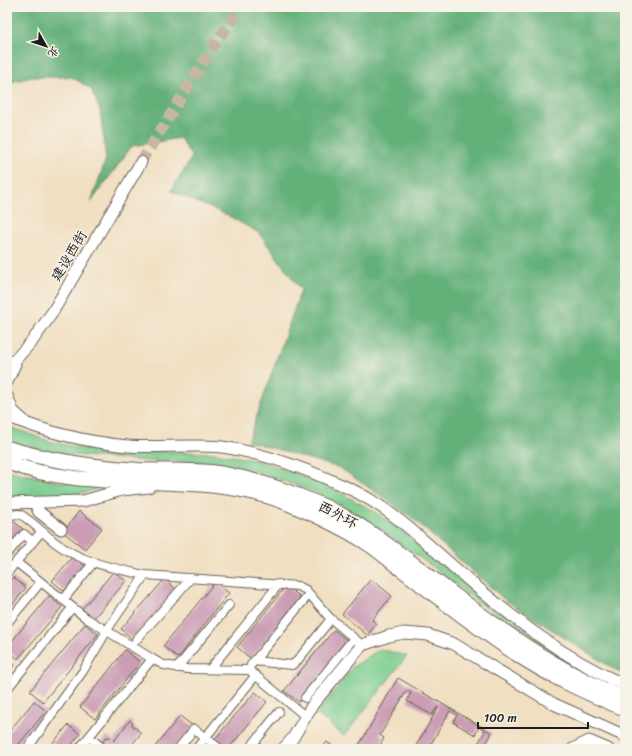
<svg xmlns="http://www.w3.org/2000/svg" width="632" height="756" viewBox="0 0 632 756" font-family="Sriracha,'LXGW WenKai TC',sans-serif">
<style>
.green{fill:#7acc8e;stroke:#4b7455}
.forest{fill:#63b079;stroke:#40664a}
.building{fill:#ca9db5}
.lines{fill:none;stroke-linecap:round;stroke-linejoin:round}
.secondary-tunnel{stroke:#c6b8a0;stroke-width:11;stroke-dasharray:11 5.5;stroke-linecap:butt}
.street-casing{stroke:#676056;stroke-width:10}
.secondary-casing{stroke:#676056;stroke-width:13}
.highway-casing{stroke:#676056;stroke-width:16}
.street{stroke:#fff;stroke-width:8}
.secondary{stroke:#fff;stroke-width:11}
.highway{stroke:#fff;stroke-width:14}
.labels{text-anchor:middle;dominant-baseline:central;stroke-width:3;stroke-linejoin:round;paint-order:stroke}
.street-label{font-size:14px;fill:#1c1c1c;stroke:#f7f3e8}
</style>
<rect width="100%" height="100%" fill="#f7f3e8"/>
<filter id="ink" filterUnits="userSpaceOnUse"><feTurbulence type="fractalNoise" baseFrequency=".025" numOctaves="2"/><feDisplacementMap in="SourceGraphic" scale="8" xChannelSelector="R" yChannelSelector="G"/><feConvolveMatrix kernelMatrix="1 2 1 2 8 2 1 2 1" color-interpolation-filters="sRGB"/></filter>
<filter id="wash" filterUnits="userSpaceOnUse"><feTurbulence type="fractalNoise" baseFrequency=".012" numOctaves="4" result="noise"/><feDisplacementMap in="SourceGraphic" scale="16" xChannelSelector="R" yChannelSelector="G"/><feGaussianBlur stdDeviation="0.9" result="paint"/><feColorMatrix in="noise" values="0 0 0 0 0 0 0 0 0 0 0 0 0 0 0 0 0 1.4 0 .05"/><feComposite in="paint" operator="in"/></filter>
<g filter="url(#wash)">
<rect width="100%" height="100%" fill="#f1dfc1"/>
<path class="green" d="M7,426L51,442L86,449L216,453L259,461L294,473L337,491L372,510L403,532L479,596L569,660L481,605L436,569L361,516L316,492L257,472L198,462L148,461L61,454L15,443L7,439Z
M7,470L59,482L105,486C72,499 42,497 7,498Z
M380,649L407,656L344,736L317,714L353,667Z"/>
<path class="forest" d="M7,7H625V674L612,668L505,600L410,516L340,468L248,441L301,290L259,233L227,215L171,191L192,157L180,138L132,146L91,202L106,159L100,110L91,89L72,77H32L7,83Z"/>
<g id="blocks">
<path class="building" d="M79,511L102,528L85,549L63,532Z
M12,520L23,529L13,541L10,539L7,544V526Z
M73,556L85,566L64,591L52,581Z
M114,571L126,581L93,619L82,609Z
M13,577L26,588L7,611V585Z
M165,579L177,590L133,640L121,629Z
M371,579L392,596L372,620L377,624L367,635L342,614Z
M215,582L229,593L178,658L163,646Z
M286,586L301,597L251,659L237,647Z
M49,596L62,607L18,659L7,650V647Z
M85,624L98,634L43,702L30,691Z
M334,630L348,641L299,702L284,691Z
M125,650L140,662L95,719L80,707Z
M7,659L14,665L7,673Z
M398,678L492,733L483,749H475L485,731L479,727L475,735L453,722L457,715L450,711L428,749H414L438,708L437,707L432,715L407,701L411,693L407,690L380,735L384,738L378,749H361L358,747Z
M255,692L267,702L228,749H225L214,740Z
M34,701L46,711L15,749H7V734Z
M180,716L193,726L174,749H153Z
M130,720L133,723L132,725L141,733L129,749L107,748L102,743L106,737H110L114,741Z
M68,725L80,734L68,749H48Z
M327,742L336,749H321Z"/>
</g>
</g>
<g filter="url(#ink)">
<use href="#blocks" fill-opacity="0" stroke="#676056" stroke-width="1"/>
<g class="lines">
<path class="secondary-tunnel" d="M141,162L215,43L242,7"/>
<g class="street-casing">
<path id="street" d="M7,515C11,515 16,514 19,514C25,515 49,538 56,543C82,563 114,568 145,575L111,624L83,671L27,749
M7,554L24,534L33,542
M16,562L86,618L154,660L164,665L187,669L249,670L305,716
M7,573L41,532
M145,575L298,586L306,590L329,617L362,645
M63,600L94,562
M7,623L41,582
M136,640L191,578
M254,661L292,665L297,661L331,619
M251,665L309,594
M177,668L229,605
M210,669L279,584
M7,689L72,608
M305,698L354,638
M89,737L104,749
M79,749L152,659
M178,749L194,729L220,749
M196,749L256,675
M249,749L279,712"/>
</g>
<g class="secondary-casing">
<path id="secondary" d="M7,369L33,340L52,313L141,162
M7,382L15,364
M7,396L13,411L24,421
M7,416C45,432 86,442 128,446C159,448 191,444 222,447C265,453 309,470 348,488C387,505 424,541 456,569C507,614 562,658 625,685
M7,503L83,501L122,490L149,487
M35,503L39,512L61,529
M283,749L293,738L313,704L362,645L389,636L404,633L428,635L454,644L554,704L625,736
M573,749L589,741L608,749"/>
</g>
<g class="highway-casing">
<path id="highway" d="M7,448C50,461 94,467 139,470C163,471 187,470 211,472C249,477 284,489 319,504C359,521 393,549 428,575C490,622 552,670 625,698
M7,462C95,497 198,467 287,503C314,514 342,527 367,543C380,551 392,563 405,572C441,600 477,628 515,653C549,676 587,693 625,709"/>
</g>
<use href="#street" class="street"/>
<use href="#secondary" class="secondary"/>
<use href="#highway" class="highway"/>
</g>
</g>
<g class="labels">
<g class="street-label">
<text transform="translate(69 256) rotate(-59)">建设西街</text>
<text transform="translate(338 515) rotate(28)">西外环</text>
</g>
</g>
<rect width="632" height="756" fill="none" stroke="#f7f3e8" stroke-width="24"/>
<g transform="translate(46 46) rotate(129)" stroke="#f7f3e8" stroke-width="3" paint-order="stroke">
<path d="M0-3L7 15L0 10L-7 15Z" fill="#1c1c1c"/>
<text y="-6" font-size="11" font-weight="bold" text-anchor="middle" fill="#1c1c1c">北</text>
</g>
<path d="M478 722v6h110v-6" fill="none" stroke="#1c1c1c" stroke-width="2"/>
<text x="484" y="722" font-size="12" fill="#1c1c1c" stroke="#f7f3e8" stroke-width="3" paint-order="stroke">100 m</text>
</svg>
